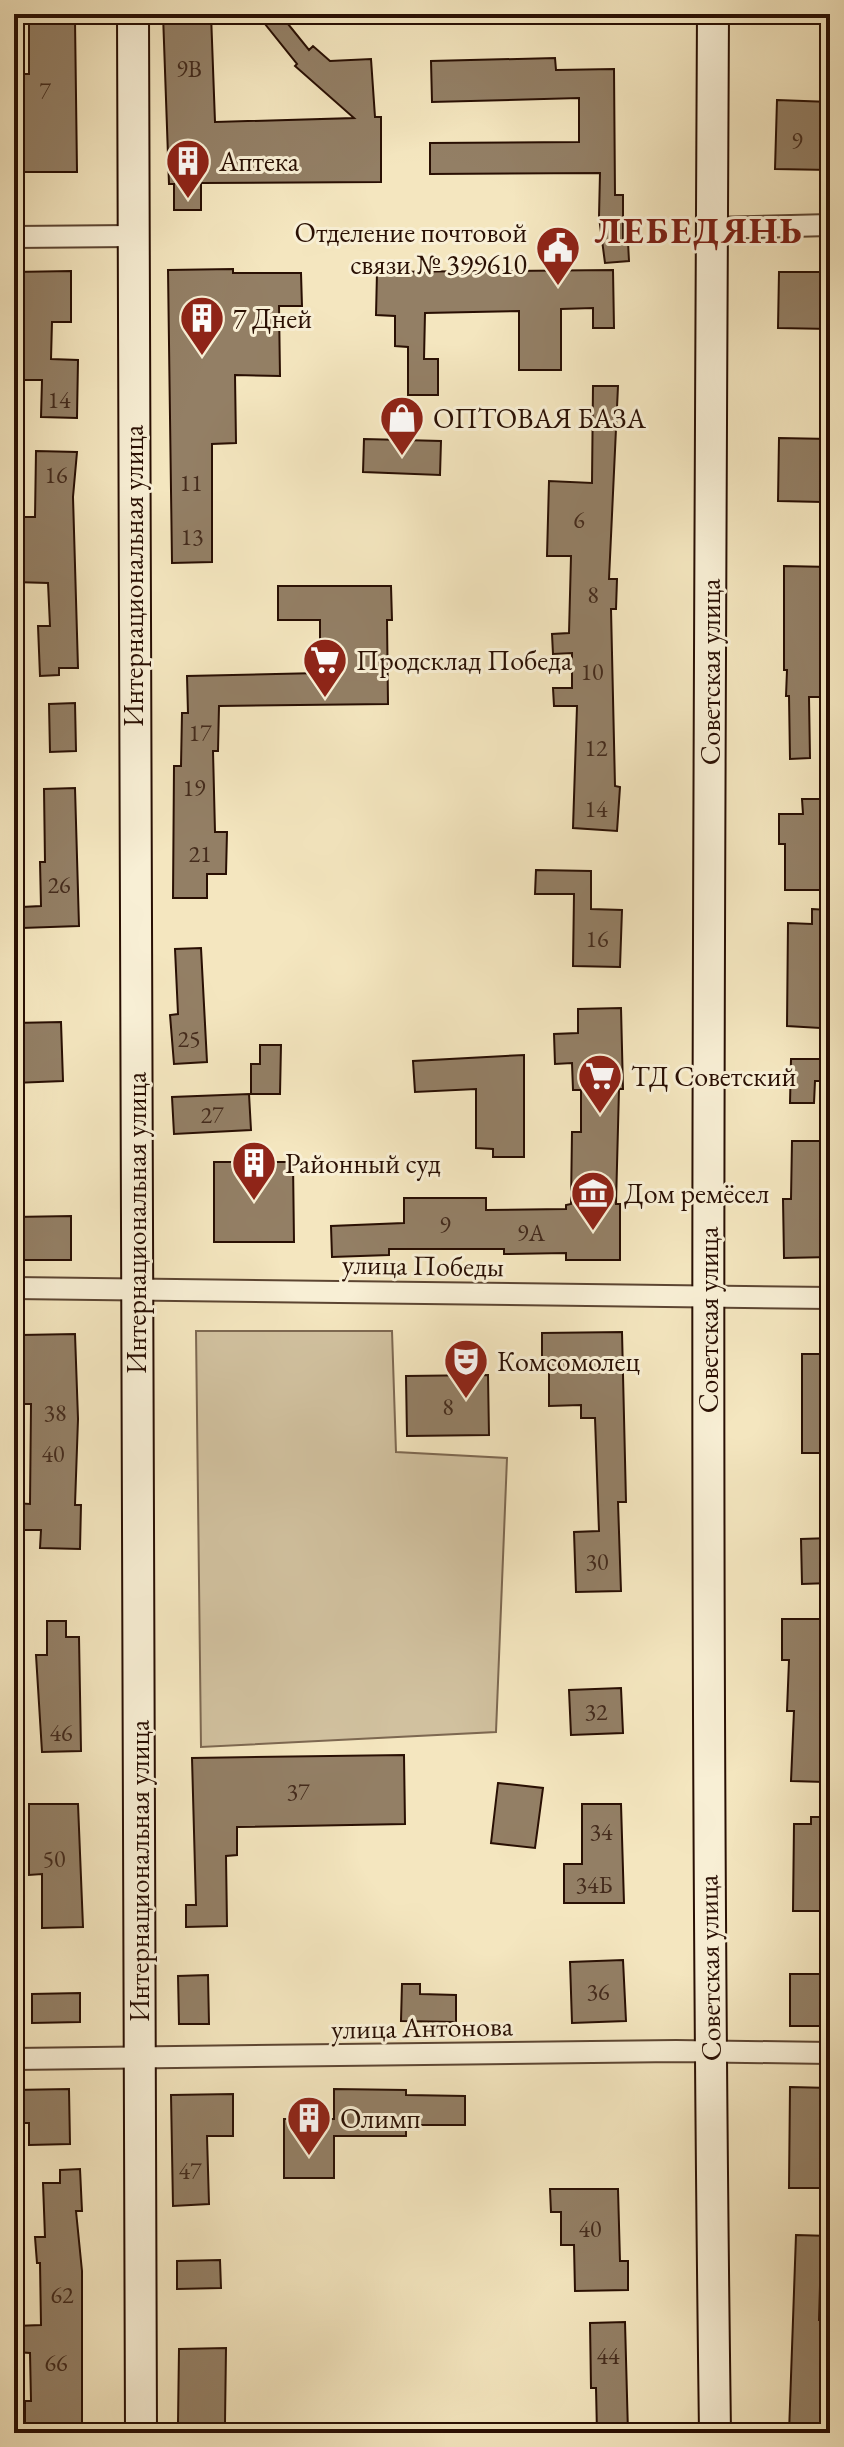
<svg xmlns="http://www.w3.org/2000/svg" width="844" height="2447" viewBox="0 0 844 2447" font-family="'EB Garamond',serif">
<style>
.green{fill:#d1c19f;stroke:#7d6851;stroke-width:2}
.building{fill:#937f65;stroke:#290f03;stroke-width:2}
.lines{fill:none;stroke-linecap:round;stroke-linejoin:round}
.street-casing{stroke:#5c4532;stroke-width:24}
.secondary-casing{stroke:#290f03;stroke-width:34}
.street{stroke:#f8efd5;stroke-width:20}
.secondary{stroke:#f8efd5;stroke-width:30}
.labels{text-anchor:middle;dominant-baseline:central;stroke-width:6;stroke-linejoin:round;paint-order:stroke}
.number-label{font-size:24px;fill:#442b1c}
.poi-label{font-size:28px;fill:#290f03;stroke:#f8efd5;text-anchor:start}
.street-label{font-size:28px;fill:#290f03;stroke:#f8efd5}
.district-label{font-size:36px;font-weight:bold;letter-spacing:2px;fill:#7a1f14;stroke:#f8efd5}
</style>
<rect width="100%" height="100%" fill="#f4e6bf"/>
<filter id="stains"><feTurbulence type="fractalNoise" baseFrequency=".0025" numOctaves="4"/><feColorMatrix values="0 0 0 0 .2 0 0 0 0 .09 0 0 0 0 .02 0 0 0 .5 -.17"/></filter>
<radialGradient id="worn" r=".72"><stop offset=".6" stop-color="#630" stop-opacity="0"/><stop offset="1" stop-color="#630" stop-opacity=".3"/></radialGradient>
<path class="green" d="M196,1331H392L396,1452L507,1458L496,1732L201,1747Z"/>
<path class="building" d="M163,14H211L215,122L354,118L295,66L297,64L257,14H280L309,50L313,46L330,61L371,59L375,117H381V182L201,183V210H174V184H169Z
M75,20L77,172H14V74H29V21Z
M555,58L556,70L614,69L615,195H623V242H628L629,261L605,263L599,217L600,173L430,174V143L579,142V98L432,102L431,61Z
M777,100L830,102V170L775,169Z
M233,269V273H301L302,306H279L280,376L235,375L236,443L212,444V562L172,563L168,270Z
M613,270L614,328H593V308L561,309V370H519V311L425,313L424,359H438V395H408V347L395,346V316L376,315L377,272Z
M71,271V322H52L51,359L78,360L77,418L41,417L42,380H22L23,322H19L14,272Z
M779,272H830V329L778,328Z
M593,386H618L609,579H617L616,609H611L615,786L620,787L617,831L573,828L577,706H554L553,688H572V653L553,654L552,634L569,633L571,556H547L549,481L592,483Z
M779,438L830,439V468H823L822,502L778,501Z
M364,439L441,441L440,475L363,472Z
M36,451L77,452L73,497L78,668H59V675L40,676L38,626H50L48,583L14,582V517H35Z
M784,566L830,567V697H809L810,758L790,759L789,696H786L787,670H784Z
M278,586H391L392,620H387L388,704L219,706L218,751H213L215,832H227L226,874H207V898H173L174,766H181L182,713H188L187,676L320,673V620H278Z
M75,703L76,751L50,752L49,704Z
M75,788L79,926L22,928V907L41,906L40,862H45L44,789Z
M802,799H830L825,890H785V844H779V814H803Z
M536,870L591,871V909L622,910L620,967L573,966L574,894H535Z
M812,909L828,910L830,995H821L820,1028L787,1026L788,923L812,924Z
M201,948L207,1062L174,1064L170,1015L178,1014L175,949Z
M621,1008L623,1089H619L616,1204H620V1260H566V1253L504,1254V1249H389V1255L332,1257L331,1226L404,1223V1198H486V1210L566,1209V1205L571,1204L572,1132H581V1090H573L572,1063L555,1064L554,1034L578,1033V1009Z
M61,1022L63,1081L14,1083V1023Z
M260,1045H281L280,1094H251V1064H260Z
M524,1055V1157H493V1149L476,1148V1089L415,1092L413,1061Z
M791,1059H830V1081H815L814,1103H790Z
M249,1094L251,1130L174,1134L172,1097Z
M792,1141H825V1198H830V1257L784,1258L783,1199H791Z
M214,1162H293L294,1242H214Z
M71,1216V1260H14V1217Z
M622,1332L626,1502H618L621,1591L576,1592L574,1532L599,1531L595,1418H581V1405L549,1406V1361H542V1333Z
M75,1334L78,1419L75,1505H81L80,1549L40,1548L41,1530H14V1503L30,1504L31,1404H24L21,1335Z
M802,1354H830V1453H802Z
M488,1375L489,1435L407,1436L406,1376Z
M830,1538V1583L802,1584L801,1539Z
M782,1619H830V1698H827L824,1782L791,1781L794,1711H787L789,1660H782Z
M47,1621H66V1637H79L81,1751L42,1752L36,1655H47Z
M621,1688L623,1733L571,1735L569,1690Z
M404,1755L405,1824L237,1827V1855L226,1856L227,1926L186,1927V1905H196L192,1758Z
M498,1783L543,1788L535,1848L491,1843Z
M29,1804H78L83,1927L42,1928V1874L29,1875Z
M582,1804H621L624,1903H564V1864H582Z
M811,1817H830V1911H793L794,1824H811Z
M623,1960L626,2021L572,2023L570,1962Z
M790,1974H830V2026H790Z
M208,1975L209,2024H179L178,1976Z
M402,1984H420V1994L456,1995V2022L401,2021Z
M80,1993V2022L32,2023V1994Z
M790,2087L830,2088V2188H789Z
M69,2089L70,2144L29,2145V2123H14V2090Z
M334,2089L406,2090V2095L465,2096V2125H406V2136H334V2178H284V2119H334Z
M233,2094V2136H207L209,2204L173,2206L171,2095Z
M80,2169L82,2211H76L82,2271V2432L25,2433V2401H31L30,2353L16,2352L15,2326L41,2325L40,2263H37L35,2237H45L43,2183H60V2170Z
M550,2189H618L620,2261H628V2290L575,2291L574,2245H561V2212H551Z
M796,2235L830,2236V2286H820L819,2320H830V2433H789Z
M220,2260L221,2288L177,2289V2261Z
M625,2322L628,2433H597L596,2388H591L590,2323Z
M226,2348L225,2423H178L179,2349Z"/>
<g class="lines">
<g class="street-casing">
<path id="street" d="M712,228L830,225
M14,237L132,236
M14,1288L830,1298
M14,2059L676,2051L830,2053"/>
</g>
<g class="secondary-casing">
<path id="secondary" d="M133,14L141,2433
M713,14C709,820 704,1627 715,2433"/>
</g>
<use href="#street" class="street"/>
<use href="#secondary" class="secondary"/>
</g>
<defs>
<g id="building-pin" transform="scale(2.3)"><path d="M0 17L-7.5 6A9.5 9.5 0 1 1 7.5 6Z" fill="#8f2418" stroke="#f8efd5"/><path d="M-4-6H4V6H1V3H-1V6H-4ZM-2.5-4.3h1.7v1.8h-1.7ZM.8-4.3h1.7v1.8H.8ZM-2.5-1h1.7V.8h-1.7ZM.8-1h1.7V.8H.8Z" fill="#fff"/></g>
<g id="civic-pin" transform="scale(2.3)"><path d="M0 17L-7.5 6A9.5 9.5 0 1 1 7.5 6Z" fill="#8f2418" stroke="#f8efd5"/><path d="M-.6-6.5H3V-4.5H.6V-3L4-1V1h2V6H-6V1h2V-1L-.6-3ZM-1.2 2.5V6h2.4V2.5Z" fill="#fff"/></g>
<g id="shop-pin" transform="scale(2.3)"><path d="M0 17L-7.5 6A9.5 9.5 0 1 1 7.5 6Z" fill="#8f2418" stroke="#f8efd5"/><path d="M-5-2.5h2.3a2.7 3.5 0 0 1 5.4 0H5L5.5 6h-11ZM-1.5-2.5h3a1.5 2.3 0 0 0-3 0Z" fill="#fff"/></g>
<g id="supermarket-pin" transform="scale(2.3)"><path d="M0 17L-7.5 6A9.5 9.5 0 1 1 7.5 6Z" fill="#8f2418" stroke="#f8efd5"/><path d="M-6-5.5h2.5l.6 2H6L4.5 2H-2.5L-4.4-4H-6ZM-1.5 3.2a1.3 1.3 0 1 0 .1 0ZM3 3.2a1.3 1.3 0 1 0 .1 0Z" fill="#fff"/></g>
<g id="museum-pin" transform="scale(2.3)"><path d="M0 17L-7.5 6A9.5 9.5 0 1 1 7.5 6Z" fill="#8f2418" stroke="#f8efd5"/><path d="M0-6L6-3V-2H-6V-3ZM-5-1h2V3h-2ZM-1-1h2V3h-2ZM3-1h2V3H3ZM-6 4H6V6H-6Z" fill="#fff"/></g>
<g id="theatre-pin" transform="scale(2.3)"><path d="M0 17L-7.5 6A9.5 9.5 0 1 1 7.5 6Z" fill="#8f2418" stroke="#f8efd5"/><path d="M-5-5.5Q0-4 5-5.5V0Q5 5 0 6Q-5 5-5 0ZM-3.3-2.5H-1v1.5H-3.3ZM1-2.5H3.3v1.5H1ZM-2.8 1Q0 5.5 2.8 1Z" fill="#fff"/></g>
</defs>
<g fill-rule="evenodd">
<use href="#building-pin" x="188" y="161"/>
<use href="#civic-pin" x="558" y="248"/>
<use href="#building-pin" x="202" y="318"/>
<use href="#shop-pin" x="402" y="418"/>
<use href="#supermarket-pin" x="325" y="660"/>
<use href="#supermarket-pin" x="600" y="1076"/>
<use href="#building-pin" x="254" y="1163"/>
<use href="#museum-pin" x="593" y="1193"/>
<use href="#theatre-pin" x="466" y="1361"/>
<use href="#building-pin" x="309" y="2118"/>
</g>
<g class="labels">
<g class="number-label">
<text x="189" y="68">9В</text>
<text x="45" y="90">7</text>
<text x="797" y="140">9</text>
<text x="59" y="399">14</text>
<text x="56" y="474">16</text>
<text x="191" y="482">11</text>
<text x="579" y="519">6</text>
<text x="192" y="536">13</text>
<text x="593" y="594">8</text>
<text x="592" y="671">10</text>
<text x="200" y="732">17</text>
<text x="596" y="747">12</text>
<text x="194" y="787">19</text>
<text x="596" y="808">14</text>
<text x="200" y="853">21</text>
<text x="59" y="884">26</text>
<text x="597" y="938">16</text>
<text x="189" y="1038">25</text>
<text x="212" y="1114">27</text>
<text x="445" y="1224">9</text>
<text x="531" y="1232">9А</text>
<text x="448" y="1406">8</text>
<text x="55" y="1412">38</text>
<text x="53" y="1453">40</text>
<text x="597" y="1561">30</text>
<text x="596" y="1711">32</text>
<text x="61" y="1732">46</text>
<text x="298" y="1791">37</text>
<text x="601" y="1831">34</text>
<text x="54" y="1858">50</text>
<text x="594" y="1884">34Б</text>
<text x="598" y="1991">36</text>
<text x="190" y="2170">47</text>
<text x="590" y="2228">40</text>
<text x="62" y="2294">62</text>
<text x="608" y="2355">44</text>
<text x="56" y="2362">66</text>
</g>
<g class="poi-label">
<text x="219" y="161">Аптека</text>
<text x="527" y="232" text-anchor="end">Отделение почтовой<tspan x="527" dy="32">связи № 399610</tspan></text>
<text x="233" y="318">7 Дней</text>
<text x="433" y="418">ОПТОВАЯ БАЗА</text>
<text x="356" y="660">Продсклад Победа</text>
<text x="631" y="1076">ТД Советский</text>
<text x="285" y="1163">Районный суд</text>
<text x="624" y="1193">Дом ремёсел</text>
<text x="497" y="1361">Комсомолец</text>
<text x="340" y="2118">Олимп</text>
</g>
<g class="street-label">
<text transform="translate(133 576) rotate(-90)">Интернациональная улица</text>
<text transform="translate(710 672) rotate(-90)">Советская улица</text>
<text transform="translate(136 1223) rotate(-90)">Интернациональная улица</text>
<text transform="translate(423 1265) rotate(1)">улица Победы</text>
<text transform="translate(708 1320) rotate(-90)">Советская улица</text>
<text transform="translate(139 1871) rotate(-90)">Интернациональная улица</text>
<text transform="translate(709 1968) rotate(-91)">Советская улица</text>
<text transform="translate(422 2027) rotate(-1)">улица Антонова</text>
</g>
<g class="district-label">
<text x="699" y="230">ЛЕБЕДЯНЬ</text>
</g>
</g>
<rect width="844" height="2447" fill="none" stroke="#f4e6bf" stroke-width="48"/>
<rect x="16" y="16" width="812" height="2415" fill="none" stroke="#290f03" stroke-width="4"/>
<rect x="24" y="24" width="796" height="2399" fill="none" stroke="#290f03" stroke-width="2"/>
<rect width="100%" height="100%" filter="url(#stains)"/>
<rect width="100%" height="100%" fill="url(#worn)"/>
</svg>
